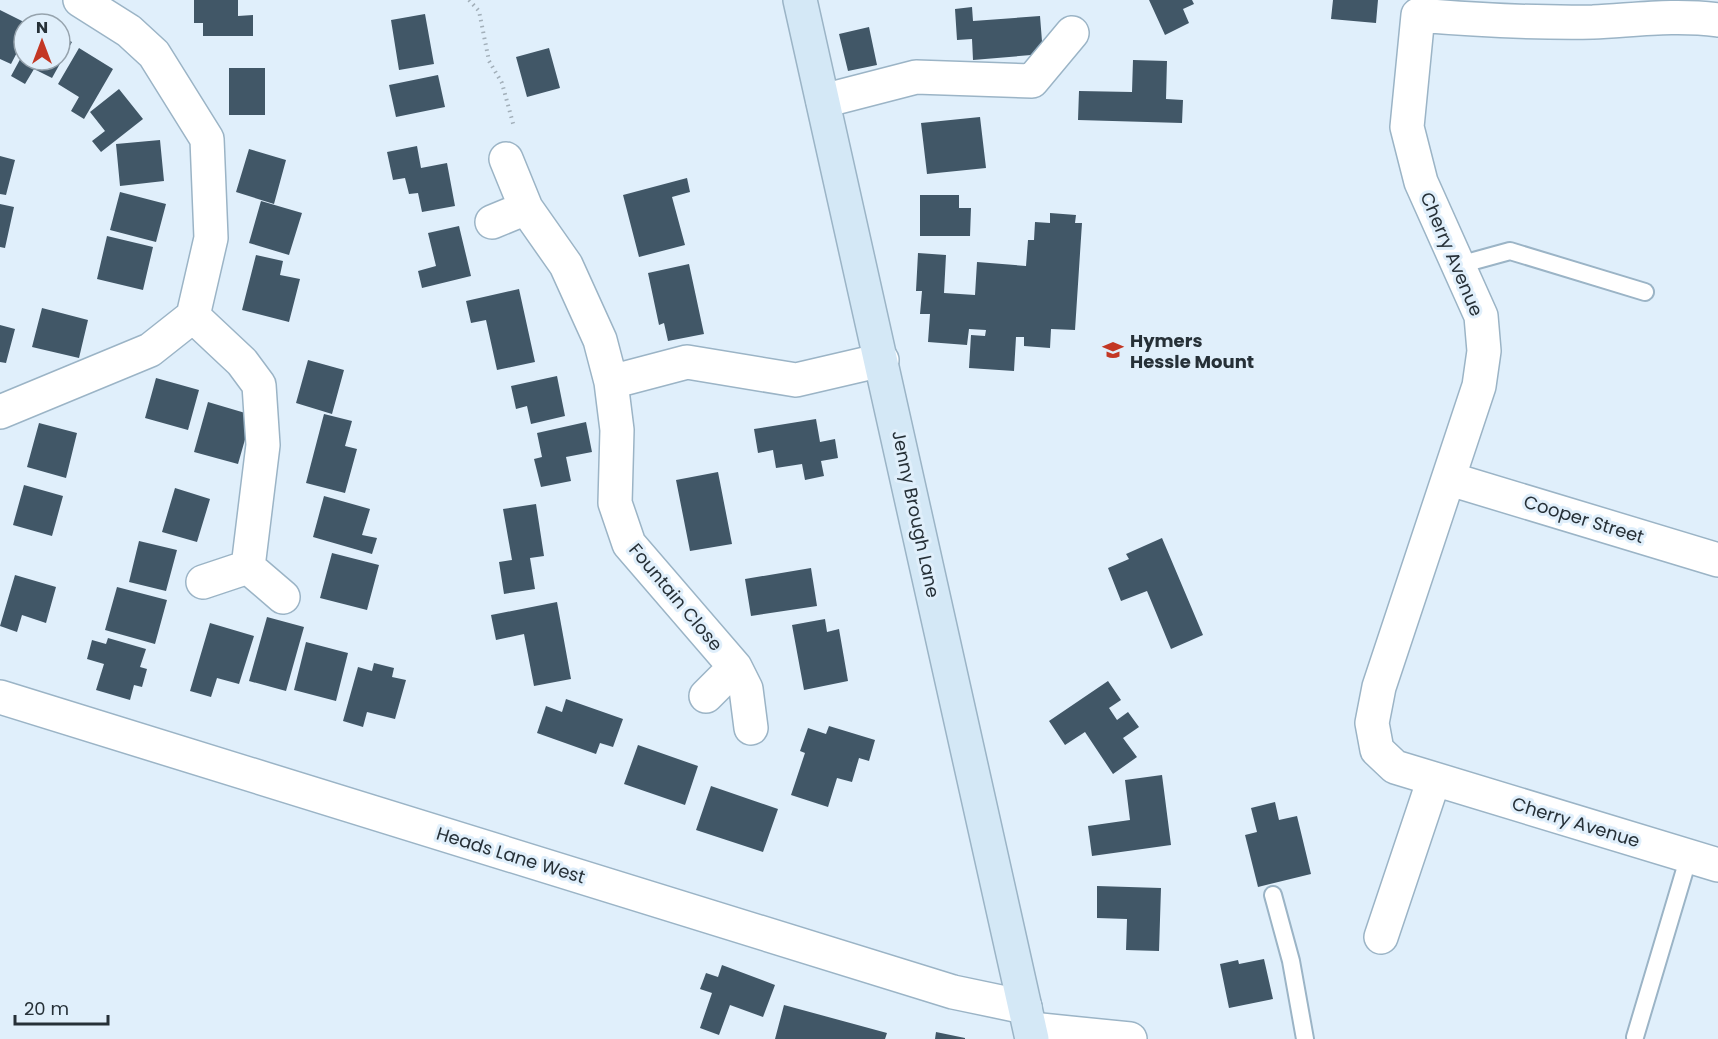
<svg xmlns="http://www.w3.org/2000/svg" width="1718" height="1039" viewBox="0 0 1718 1039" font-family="Poppins,sans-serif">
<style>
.building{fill:#415767}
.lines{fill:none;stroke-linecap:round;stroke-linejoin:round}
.lane-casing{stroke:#9bb4c6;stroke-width:20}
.street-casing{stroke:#9bb4c6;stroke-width:36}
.secondary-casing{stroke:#9bb4c6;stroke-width:36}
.path{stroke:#a2afb9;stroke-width:4;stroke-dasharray:1.5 4.5;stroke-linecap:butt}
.lane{stroke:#fff;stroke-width:16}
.street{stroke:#fff;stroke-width:33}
.secondary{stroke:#d4e8f6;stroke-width:33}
.labels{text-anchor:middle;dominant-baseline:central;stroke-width:6;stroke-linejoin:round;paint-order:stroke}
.street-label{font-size:18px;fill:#263037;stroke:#e0effb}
.poi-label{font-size:18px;font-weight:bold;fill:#263037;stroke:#e0effb;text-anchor:start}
</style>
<rect width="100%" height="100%" fill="#e0effb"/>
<path class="building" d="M194,0H238V16L253,15V36H203V23H194Z
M1149,0H1192L1194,4L1183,9L1189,23L1165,35Z
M1333,0H1378L1376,23L1331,19Z
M972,7L973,21L1040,16L1043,54L973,60L972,39L957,40L955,9Z
M0,10L24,22V39L11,64L0,59Z
M425,14L434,64L399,70L391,20Z
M869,27L877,65L848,71L839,34Z
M60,36L72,42L52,78L34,69L25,84L11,76L24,52V60H60Z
M79,48L113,69L84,119L71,111L79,97L58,84Z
M549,48L560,88L527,97L516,57Z
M1133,60L1167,61L1166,99L1183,100L1182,123L1078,120L1079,91L1132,92Z
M229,68H265V115H229Z
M438,75L445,107L396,117L389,85Z
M119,89L143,119L101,152L92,141L105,131L90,112Z
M980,117L986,168L927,174L921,123Z
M160,140L164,181L120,186L116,144Z
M417,146L421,168L447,163L455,206L422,212L418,193L409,194L405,178L393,180L387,152Z
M249,149L286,160L274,204L236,192Z
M0,156L15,160L6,195L0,194Z
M687,178L690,192L672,197L685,245L639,257L623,195Z
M120,192L166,204L156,242L110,230Z
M920,195H959V208H971L970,236H920Z
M261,201L302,213L289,255L249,243Z
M0,204L14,207L5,248L0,247Z
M1050,213L1076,215L1075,223H1082L1075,330L1051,329L1050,348L1024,346V337H1016L1014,371L969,368L971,335L985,336L986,330L969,329L967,345L928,342L930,314H920L922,291H916L918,253L946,255L944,293L975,295L977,262L1026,266L1028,240H1034L1035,222L1050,223Z
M459,226L471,276L422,288L418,271L436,266L428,233Z
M107,236L153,247L143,290L97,279Z
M256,255L283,261L280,275L300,279L289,322L242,310Z
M689,264L704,334L668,341L664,323L659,325L648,273Z
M519,289L535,362L497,370L486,320L471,323L466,301Z
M42,308L88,320L79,358L32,347Z
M0,325L15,329L6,363L0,362Z
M308,360L344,370L332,414L296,403Z
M557,376L565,416L531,424L527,406L516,409L511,386Z
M156,378L199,390L188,430L145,418Z
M208,402L252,415L238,464L194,452Z
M324,414L352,421L345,446L357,449L345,493L306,483Z
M816,419L820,442L835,439L838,458L821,461L824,476L805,480L802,464L776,468L773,450L758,453L754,429Z
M586,422L592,452L566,457L571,481L541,487L534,459L542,457L537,433Z
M39,423L77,433L66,478L27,467Z
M718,472L732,544L690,551L676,480Z
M24,485L63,496L52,536L13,525Z
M175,488L210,499L197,542L162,532Z
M324,496L370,509L362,535L377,538L372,554L313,537Z
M536,504L544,556L530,558L535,589L504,594L499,562L512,560L503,509Z
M1162,538L1203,635L1171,649L1147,591L1121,601L1108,568L1129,559L1126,554Z
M139,541L177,550L166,591L129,582Z
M332,553L379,565L367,610L320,598Z
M811,568L817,606L751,616L745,579Z
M15,575L56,587L46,623L22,615L17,632L0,626Z
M117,587L167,600L155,644L105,630Z
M557,602L571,679L534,686L524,634L496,640L491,615Z
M267,617L304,627L286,691L249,681Z
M825,619L827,632L839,629L848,681L804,690L792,625Z
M210,623L254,636L239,684L217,678L211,697L190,691Z
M108,638L146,649L140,667L147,669L142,687L134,685L130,700L96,690L104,664L87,659L92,640L106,644Z
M306,642L348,653L336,701L294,690Z
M374,663L394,668L392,677L406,680L395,719L367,712L363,727L343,721L358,667L372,671Z
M1108,681L1121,700L1109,708L1117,720L1128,712L1139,727L1123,738L1137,757L1113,774L1085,732L1065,745L1049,721Z
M566,699L623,719L613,747L600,743L596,754L537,733L546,706L562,712Z
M829,726L875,740L869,761L859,758L852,782L837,778L828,807L791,795L805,753L800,751L808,728L826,734Z
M638,745L698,766L685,805L624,784Z
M1162,775L1171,845L1092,856L1088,826L1130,820L1125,780Z
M711,786L778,809L763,852L696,830Z
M1275,802L1279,820L1297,816L1311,874L1258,887L1245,835L1257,832L1251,808Z
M1097,886L1161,888L1159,951L1126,950L1127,919L1097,918Z
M1264,959L1273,999L1229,1008L1220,964L1238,960L1239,964Z
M722,965L775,985L763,1017L730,1005L719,1035L700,1028L712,993L700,989L706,973L718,977Z
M784,1005L887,1033L885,1039H775Z
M936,1032L965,1038V1039H935Z"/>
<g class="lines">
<g class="lane-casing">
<path id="lane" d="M1459,265L1510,251L1645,292
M1273,895L1291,961L1305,1039
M1635,1037L1689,856"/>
</g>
<g class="street-casing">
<path id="street" d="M1718,20C1676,14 1635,20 1593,22C1534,23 1477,20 1418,15L1407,127L1421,182L1481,316L1484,351L1479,386L1379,687L1372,723L1377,750L1395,767L1718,865
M823,101L916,77L1032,81L1072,33
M506,159L526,208L566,265L600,340L611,382L687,362L796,380L882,360
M492,222L526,208
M193,316L242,362L259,385L263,445L248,567
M611,382L617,430L615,503L629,544L735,667L746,689L751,728
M0,412L150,350L193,316L211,238L207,139L154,54L129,31L80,0
M1450,479L1718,560
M203,582L248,567L283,597
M706,696L735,667
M0,697L953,992L1025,1007
M1381,937L1434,779
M1031,1029L1130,1039"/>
</g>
<g class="secondary-casing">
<path id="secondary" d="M800,0L1032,1039"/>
</g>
<path class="path" d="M469,0L479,11L489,61L502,83L514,127"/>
<use href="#lane" class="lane"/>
<use href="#street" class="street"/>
<use href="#secondary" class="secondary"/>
</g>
<defs>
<g id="school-bare" transform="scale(1.62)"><path d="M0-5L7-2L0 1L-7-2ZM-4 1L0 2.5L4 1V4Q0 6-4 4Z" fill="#c33724" stroke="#e0effb" stroke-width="2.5" paint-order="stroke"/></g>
</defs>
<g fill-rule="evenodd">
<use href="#school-bare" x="1113" y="350"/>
</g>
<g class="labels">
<g class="street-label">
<text transform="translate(1452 254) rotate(67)">Cherry Avenue</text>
<text transform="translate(916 514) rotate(78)">Jenny Brough Lane</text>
<text transform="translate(1584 519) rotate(17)">Cooper Street</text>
<text transform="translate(676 597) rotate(50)">Fountain Close</text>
<text transform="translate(1576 822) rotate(17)">Cherry Avenue</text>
<text transform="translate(511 855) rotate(17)">Heads Lane West</text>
</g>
<g class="poi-label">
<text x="1130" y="340">Hymers<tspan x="1130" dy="21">Hessle Mount</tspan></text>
</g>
</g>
<g transform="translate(42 42)"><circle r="28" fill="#e0effb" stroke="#96a3ad" stroke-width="1.5"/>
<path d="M0-4.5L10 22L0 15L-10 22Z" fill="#c33724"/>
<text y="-9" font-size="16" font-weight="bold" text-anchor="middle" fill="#263037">N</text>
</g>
<path d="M15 1015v9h93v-9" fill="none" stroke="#263037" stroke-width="3"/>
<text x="24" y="1015" font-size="18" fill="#263037" stroke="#e0effb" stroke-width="4.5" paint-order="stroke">20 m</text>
</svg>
